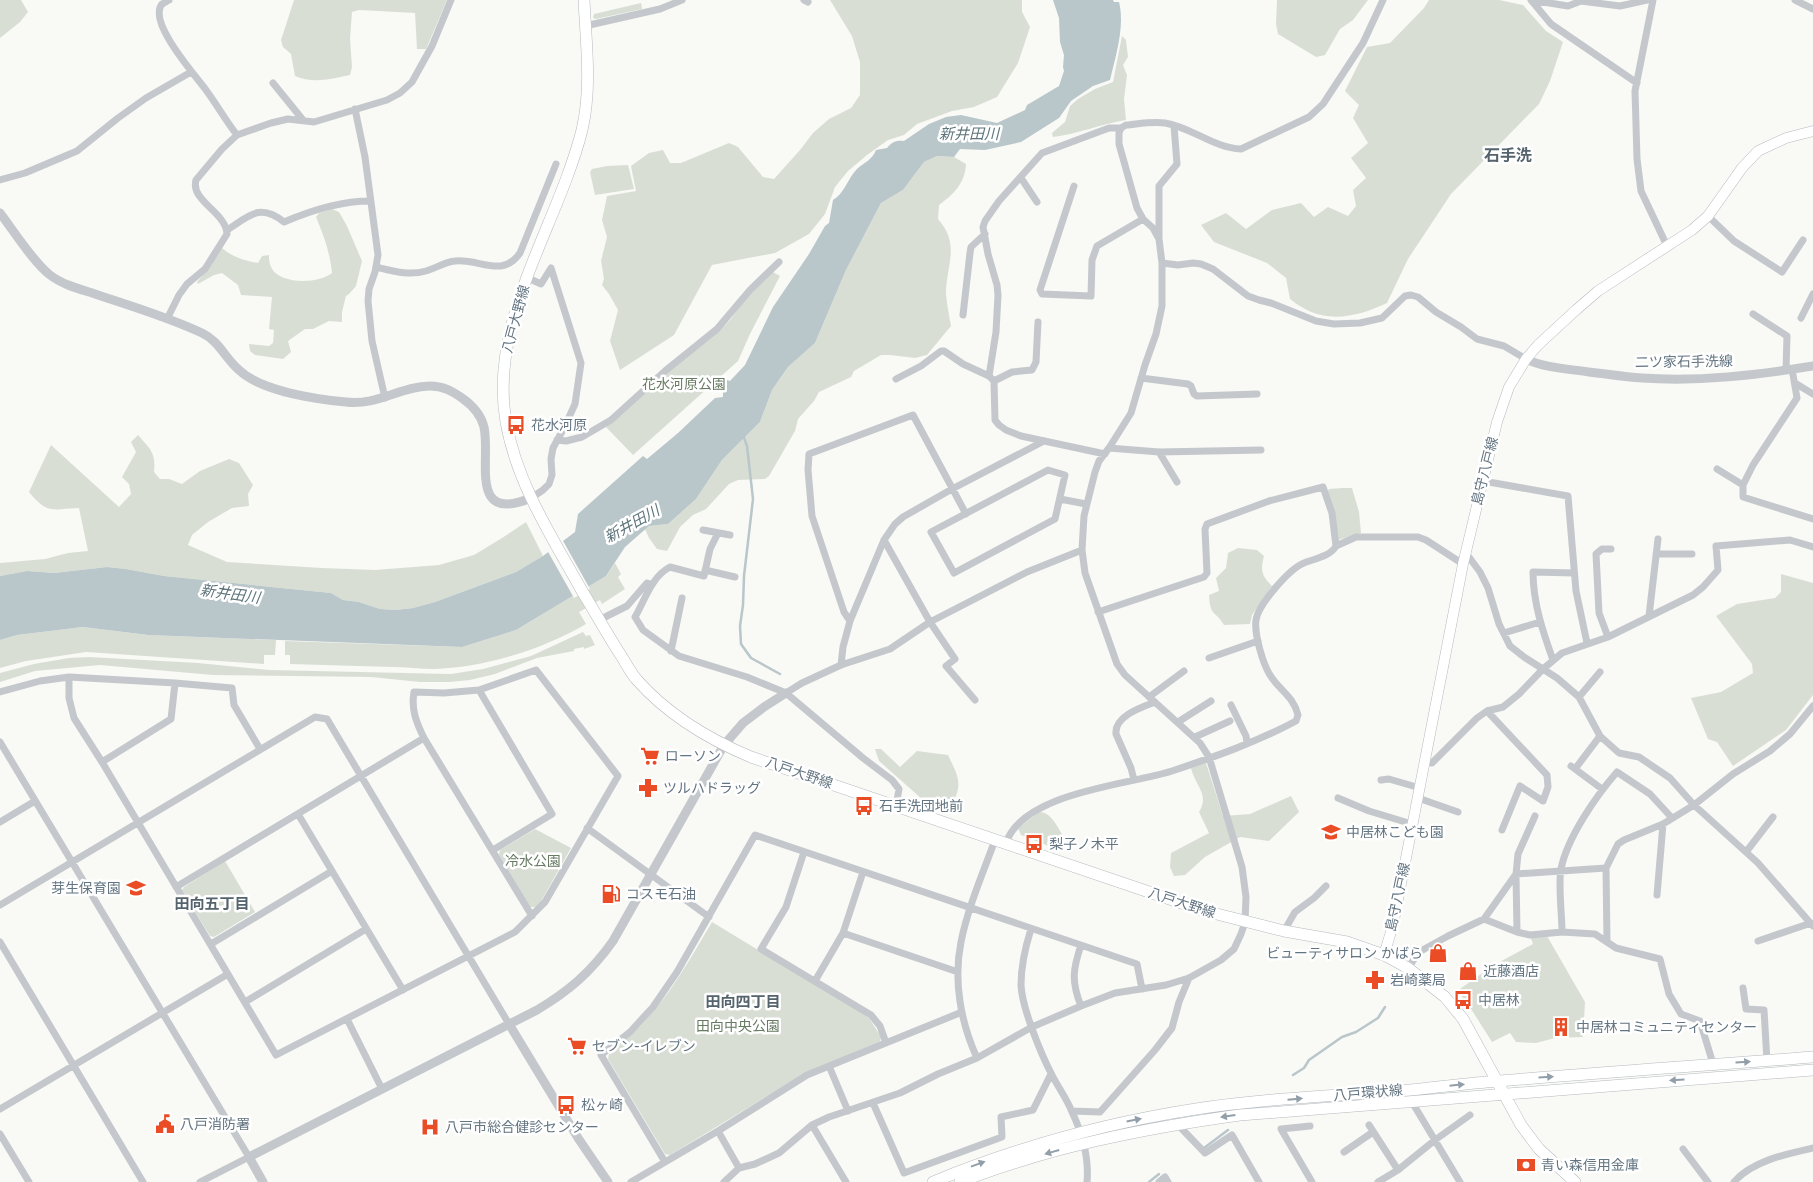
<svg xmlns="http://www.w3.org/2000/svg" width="1813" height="1182" viewBox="0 0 1813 1182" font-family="'Fira Sans','Noto Sans JP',sans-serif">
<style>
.green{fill:#d9ded5}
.water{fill:#b9c6ca}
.pier{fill:#f9f9f6}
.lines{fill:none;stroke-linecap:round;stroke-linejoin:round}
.stream{stroke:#b9c6ca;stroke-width:2.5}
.secondary-casing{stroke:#b4babf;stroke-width:11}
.primary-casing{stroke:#b5babe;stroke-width:12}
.minor{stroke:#c4c8cc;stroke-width:7}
.tertiary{stroke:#c4c8cc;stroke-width:9}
.secondary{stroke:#fff;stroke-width:10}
.primary{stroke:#fff;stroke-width:11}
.oneway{fill:#929ea8}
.labels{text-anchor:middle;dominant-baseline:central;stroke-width:5;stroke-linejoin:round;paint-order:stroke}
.street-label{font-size:14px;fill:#637582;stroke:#fff}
.park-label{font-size:14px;fill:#677a62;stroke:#fff}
.poi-label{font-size:14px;fill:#637582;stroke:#fff;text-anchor:start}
.water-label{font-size:15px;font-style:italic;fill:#5e757c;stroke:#fff}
.neighbourhood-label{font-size:15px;font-weight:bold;fill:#55636d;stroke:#fff}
.quarter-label{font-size:16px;font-weight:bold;fill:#55636d;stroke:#fff}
</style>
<rect width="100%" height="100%" fill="#f9f9f6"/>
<path class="green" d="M0,0H21L28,12L20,22L0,38Z
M294,0H447L426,49H417L415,13L359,10L352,12L350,39L352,67L350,75C332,79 313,84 295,76L291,54L283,47L281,40Z
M830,0H1022V12L1030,27L1018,63L997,97L974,107L952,111L917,124L904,135L888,140L867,155L848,171L835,187L825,214L809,234L775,253L712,265L674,335L620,370L610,341L618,310L609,294L602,285L604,279L601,261L607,237L602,220L607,196L636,191L631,166L649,153L663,150L670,163H681L729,143L738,147L763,177L774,179L800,150L813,133L829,119L851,108L860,95V62L852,36Z
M1277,0H1368L1353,20L1340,29L1325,55L1316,57L1278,34L1276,24Z
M1429,0H1499L1523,5L1546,31L1563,42L1550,81L1539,104L1451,194L1408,259L1387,303C1362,315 1333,323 1307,310C1301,307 1295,303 1290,299L1286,278L1267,263L1214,242L1201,225L1226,213L1246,229L1272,210L1301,203L1314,217L1328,207L1348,216L1356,206L1353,190L1366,178L1351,158L1368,143L1353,118L1359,105L1345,91L1367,47L1390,43L1424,8Z
M641,3L642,9L596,19L593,18L594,14Z
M1122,36L1126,40L1128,57L1123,65L1127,75L1124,99L1126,120C1101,124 1078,134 1053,137L1052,133L1065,122L1070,106L1078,99L1095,89L1113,82Z
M937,156L954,157L966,164C965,183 954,194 939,205L938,219C961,245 946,265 946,294C947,305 949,315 951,326L927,355L915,358L890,355H881L854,371L851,377L819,392L814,401L798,419L795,431L769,476L765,479L738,480L729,484L706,509L693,515L680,527L667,551L657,549L649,538L645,529L649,526L668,524L696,499L722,460L760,422L772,390L788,367L815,343L846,270L881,203L903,190L924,162Z
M628,165L634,189L595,195L590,172L592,169L607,166Z
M332,209L339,212L347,226L362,261L356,286L349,294L346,296L342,312V322L329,321L313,329H305L288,341L291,352L283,359L255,355L250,351L249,344L269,346L273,343L274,330L269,329L272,297L241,295L238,285L222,273L214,275L198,284L197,282L205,273L222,248C232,257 245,261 258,263L262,256L269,255C269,258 269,263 271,267C279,285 319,284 332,273C330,253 324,236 316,217L319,213Z
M771,271L780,276L750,334L738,361L633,455L606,427L666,374L719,331L731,319L745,299Z
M138,435C150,449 156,452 154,472L160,479H169L182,484L200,471L229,459L239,463L253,485L248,494L249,506L232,508L208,522L192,535L188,545L227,562L322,568L375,570L439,565L474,555L502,538L526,522L543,556L516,572L435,602L413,608L396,610L380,609L359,602L343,600L331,593L164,576L126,569L107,567L54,573L27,571L0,576V563L45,559L68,553L88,551L79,508C52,509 48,515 29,492L51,445L119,507L131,494L129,484L122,477L136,452L131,442Z
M1342,488H1352L1359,512L1361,533L1338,540L1327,492L1329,489Z
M1238,548L1257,550L1264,556C1260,571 1262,576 1272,586L1252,615L1250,624L1224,625C1215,610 1210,617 1209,595L1219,591L1216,578L1226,568L1228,553Z
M615,563L621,574L618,577L625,589L602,604L600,600L579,612L586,624C544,649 483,668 434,669C420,669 406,667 392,667C358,666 324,665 290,664V655H285V641L462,647L516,630L606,576Z
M1781,574L1813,583V695L1786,730L1733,766L1717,742L1708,739L1691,698L1721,692L1753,673L1752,664L1716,616L1737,604L1775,598L1781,592Z
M83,627L148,635L276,640L275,655H264V664L86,652L26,661L0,668V640L17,635Z
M583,632L586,636L590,635L595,645L584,649V647L574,649V651L537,658L495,674L470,680L449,682H420L371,677L213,675L100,665L35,671L0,682V673L34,664L69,658L89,657L198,663L269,670L451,674L483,669L531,656Z
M875,749H881L900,767L917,751L948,755C959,778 964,785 949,809L922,799L879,761Z
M1206,763L1223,816L1250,814L1291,796L1299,812L1269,841L1240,837L1205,857L1185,875L1174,876L1170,867L1171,853L1209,833L1199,812C1210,794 1195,786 1191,768Z
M1039,812C1051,812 1057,826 1063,836L1056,849L1021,835L1018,828Z
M535,829L571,848L540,903L535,907H530L499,855L500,850Z
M225,861L255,912L214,937L210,936L182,890L184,887Z
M712,922L862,1013L869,1018L881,1037L880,1042L807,1072L670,1155L665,1154L608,1059L609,1054C659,1015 680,976 712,922Z
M1547,936L1585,1002L1583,1037L1555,1038L1536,1043L1516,1042L1510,1033L1492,1042L1466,1001L1457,991L1494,965L1533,944L1531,938Z"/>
<path class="water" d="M1053,0H1113L1114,2H1119C1125,26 1116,55 1110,80L1093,86L1071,101L1059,118L1021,142L985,150L960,149L954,157L937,156L924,162L903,190L881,203L846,270L815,343L788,367L772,390L760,422L722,460L696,499L668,524L649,526L625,547L606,576L516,630L462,647L148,635L83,627L17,635L0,640V576L27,571L54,573L107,567L126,569L164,576L331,593L343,600L359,602L380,609L396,610L413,608L435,602L516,572L543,556L575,532L578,514L643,456L647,459L678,433L715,398L723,397V387L725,385L720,379L723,376L727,380L730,381L745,365L773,307L809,254L825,226L829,223L833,200C844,194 848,178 857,169C865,162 872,160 876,150L887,148C892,142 896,140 904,141L929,124L946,117L961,115L997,123L1025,110L1027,105L1059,86L1064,71L1063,67L1064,55L1060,42L1059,18Z"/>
<path class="pier" d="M562,539L590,589L574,598L547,550Z"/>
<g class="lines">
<path class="stream" d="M743,435L747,446L753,499L744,576L743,605L740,626L741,644L751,658L780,674
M1293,1075L1304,1068L1309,1060L1342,1037L1356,1032L1378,1018L1385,1007
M1204,1148L1228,1130
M1149,1182L1159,1174"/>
<g class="secondary-casing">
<path id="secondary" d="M1384,955L1393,925L1463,564L1497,422L1509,387L1526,359L1538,345L1576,310L1598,291L1692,230L1708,216L1742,168L1758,151L1786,138L1813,131"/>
</g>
<g class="primary-casing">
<path id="primary" d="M584,0C586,43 592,88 582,130C558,225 488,321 506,422C517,484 552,537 582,591C595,612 607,634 620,654C626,663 630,672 637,680C668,715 708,739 751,757L1205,911L1284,931L1347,942L1384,955L1408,968L1445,997L1463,1019L1521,1125L1539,1149L1575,1182
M933,1182C1018,1147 1105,1123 1196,1109C1267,1098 1339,1096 1410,1090C1440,1087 1470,1083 1500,1081C1604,1072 1709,1065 1813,1057
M960,1182C1050,1147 1145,1128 1240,1115L1813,1070"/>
</g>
<path class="minor" d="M169,0C168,0 163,4 162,4C147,22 196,76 206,90C217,105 226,121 237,135
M804,0L808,2
M1531,0L1551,24L1637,83
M1531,0L1568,6L1581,1L1620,6L1647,0
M1653,0L1635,91L1637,159L1641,191L1667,246
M1795,0L1813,9
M585,26L660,9L682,0
M273,83L303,120
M355,109L365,157L378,255L375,272L369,289L368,301L372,341L385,398
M1021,178L1037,202
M0,180L25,173L77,151L118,118L146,98L191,72
M1074,186L1040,290L1042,294L1091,296L1092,260L1097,246L1143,219
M1708,216L1734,241L1782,272L1803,240
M227,230C248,217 259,202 284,222C312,210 340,201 370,201
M1159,238V186L1177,164L1174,126
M1162,263L1178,265L1193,263L1201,264L1213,269L1248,296L1259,300L1271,303L1316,321L1334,324L1360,323L1382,318L1405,296L1411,295L1418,297L1436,312L1461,327L1477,339L1504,346L1526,359
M376,267C393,271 409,276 426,271C436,268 445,262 455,261C479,258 502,279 520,253L556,164
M528,278L541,284L551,268L581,363L575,404L565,426L553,448L551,459L552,475L549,484L543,490L531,498
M1753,314L1787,336L1786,370
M963,315L970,253L971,247L985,234
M1801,318L1813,294
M167,319L179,295L187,284L205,269L227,234C226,212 190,201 196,180L222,149L237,135L271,123L288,119L314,122L387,100L400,93L412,82L432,46L451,0
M1792,369L1797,398L1753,465L1743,485V497L1813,519
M989,376L996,332L998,295L997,285L988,254L983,227L985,221L999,201L1042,153L1109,128H1121
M1141,378L1188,384L1191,386L1194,394L1197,396L1257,394
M896,379L921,366L941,351H944L963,364L989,376L994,381L995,420L999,425L1006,430L1021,436L1105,454
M994,381L1012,372L1032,370L1036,362L1038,322
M1795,383L1813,394
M557,440L566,441L582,437L611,420L665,371L717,329L750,290L779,262
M1109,448L1159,452L1261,450
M1159,452L1177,482
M1717,469L1743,485
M1048,470L1065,475L1055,519L954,573L931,532Z
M1483,481L1568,496L1576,591L1587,643
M1060,499L1086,504
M703,530L730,535
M718,533L710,549L704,576L670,567C651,577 645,600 635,617L643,630L679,656L747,677L786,693L863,758L892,780L899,789L896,806
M884,540L930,622L955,659L946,666L975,700
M1466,553L1480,572L1488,588L1499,624L1510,646L1524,657L1557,678L1579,697L1600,736L1619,753L1639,757L1670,778L1694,805L1758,863L1813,926
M1656,554H1692
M705,570L735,577
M1098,612L1204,577L1207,573L1205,529L1207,524L1269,501L1323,487L1332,513L1336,546
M1649,616L1658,539
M599,620L627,606L647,583L652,585
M850,621L844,612L812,516L808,470L809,454L913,415L966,514
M1504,633L1540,622
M1608,637L1599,613L1596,554L1602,549H1611
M671,651L682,598
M1209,658L1258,641
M1553,660C1543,632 1533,603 1533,572L1574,573
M841,665L843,647L850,621L884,540L895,524L903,517L952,489L1044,441
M69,677V698L74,718L102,762
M479,690L552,814L493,850
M0,692L40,681L69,677L175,683
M786,693L802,683L841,665L890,649L930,622L1027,572L1082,550
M1149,697L1184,671
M1579,697L1600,672
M1231,705L1246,736L1247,743
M1487,711L1547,775L1548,787L1543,801L1520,786L1502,830
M1178,722L1211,701
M1195,737L1230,721
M0,742L249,1157L200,1182
M260,749L234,705L232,688L175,683L171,719L102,762L276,1055L515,932L545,902L618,776L536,670L479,690L444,693L414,692C411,709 416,722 424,738L532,916
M1424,762L1432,763L1477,718L1487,711L1503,707L1519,694L1543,669L1562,653L1608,637L1693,595L1703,587L1718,570L1716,546L1790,540L1813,547
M1571,766L1602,789
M1575,769L1600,736
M1134,780L1131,768L1116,734C1114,716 1142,707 1155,702
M1381,780L1389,779L1420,788
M1338,798L1369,811L1412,824
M1418,798L1458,812
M298,814L403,990
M0,822L35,801
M587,828L709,917
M1006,843C1023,792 1128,785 1172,771C1214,757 1257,742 1296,721L1298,715C1294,697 1279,690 1270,675C1263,664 1254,634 1256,620C1258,605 1289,569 1304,563C1314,559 1331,556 1336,546L1356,537H1418L1426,540L1463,564
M804,852L786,907L761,949L871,1015L880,1026L886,1043
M1746,852L1773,817
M176,887L424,738
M1657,895L1663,824
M0,905L315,717L327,719L509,1024
M1484,919L1517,932L1530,935L1562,932L1595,934L1607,942
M1031,929C1025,948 1021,965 1021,985C1022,1008 1041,1054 1052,1075C1058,1087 1067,1099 1072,1112C1082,1133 1089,1159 1087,1182
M1284,931L1295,912L1314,898L1326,886
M1517,932L1516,874L1518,854L1535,816
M1562,932C1562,915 1558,884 1561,869C1567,838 1596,796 1617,772L1650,794L1672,818
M843,933L958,972
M1758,941L1811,923
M0,942L143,1182
M211,944L332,871
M1408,968L1419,952L1448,936L1484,919L1516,874L1606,868
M815,981L843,933L863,872
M1743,988L1746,1009L1764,1010L1767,1061
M245,1002L366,929
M1081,1006C1071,981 1073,969 1081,945
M347,1019L382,1089
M977,1058C961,1023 953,981 961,942C968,907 983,873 995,840
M829,1066L848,1111
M1714,1067L1700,1021L1681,1014L1669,994L1660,959L1616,948L1607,942L1606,868L1618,844L1624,840L1663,824L1694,805L1733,774L1770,751L1790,734L1813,706
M1412,1102L1460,1182
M873,1103L904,1173L1002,1137L1001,1117L1033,1110L1051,1074
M0,1109L228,974
M1072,1111L1100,1112L1155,1050L1172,1028L1179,1002L1189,978
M1180,1123L1182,1129L1205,1153L1232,1135L1259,1182
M812,1125L846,1182
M1369,1125L1398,1170
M1310,1126L1281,1129L1312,1182
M718,1131L807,1075L962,1012
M0,1134L29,1182
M1683,1149L1708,1182
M1344,1152L1373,1132
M665,1162L601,1055L630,1032L653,1007L677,972L755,835L1137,964L1142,989
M631,1182L718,1131L739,1168
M724,1182L739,1168L755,1164L779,1153L812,1125L829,1117L900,1093L938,1074L977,1058L1032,1027L1081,1006L1115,993L1166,985L1189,978L1221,960L1234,949L1241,934L1245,922L1246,897L1242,867L1209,757L1200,743L1125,675L1117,664L1085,573L1082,550L1084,516L1095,472L1099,461L1109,448L1131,413L1145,365L1156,334L1162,306V263L1159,239L1153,228L1143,219L1137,208L1119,144V133L1121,128L1126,125C1138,124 1152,121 1165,123C1191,127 1214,148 1241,149L1309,117L1323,104L1363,43L1383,0
M1159,1182L1165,1177L1168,1182
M1378,1182L1398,1170L1435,1140L1470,1115
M1734,1182C1752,1161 1786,1154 1813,1148"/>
<path class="tertiary" d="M0,213C13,230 34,263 50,275C63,285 80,289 95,294C131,306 168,317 202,333C219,341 225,358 239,370C261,391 315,399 346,402C377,406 401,386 430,386C443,386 452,391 462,398C472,405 481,415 484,427C491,460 468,524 531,498
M1526,359C1544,368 1569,369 1589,372C1607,374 1624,377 1642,378C1699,382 1757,375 1813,366
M509,1024L578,1138L608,1182
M263,1182L249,1157L537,1010C569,991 591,972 613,941L724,745L743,723L764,707L786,693"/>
<use href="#secondary" class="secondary"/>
<use href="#primary" class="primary"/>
</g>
<defs><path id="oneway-solid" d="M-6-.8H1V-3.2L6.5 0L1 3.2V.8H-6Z" transform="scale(1.25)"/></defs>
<g class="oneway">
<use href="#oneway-solid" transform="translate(1743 1062) rotate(-4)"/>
<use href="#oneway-solid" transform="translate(1546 1077) rotate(-4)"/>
<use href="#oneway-solid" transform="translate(1677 1080) rotate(176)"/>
<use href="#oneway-solid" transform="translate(1457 1085) rotate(-6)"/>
<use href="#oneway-solid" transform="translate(1295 1099) rotate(-5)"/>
<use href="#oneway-solid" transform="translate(1228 1116) rotate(172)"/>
<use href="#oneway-solid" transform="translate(1134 1120) rotate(-11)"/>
<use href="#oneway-solid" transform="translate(1052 1152) rotate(164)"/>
<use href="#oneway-solid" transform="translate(978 1164) rotate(-20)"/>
</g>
<defs>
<g id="bus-bare" transform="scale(1.5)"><path d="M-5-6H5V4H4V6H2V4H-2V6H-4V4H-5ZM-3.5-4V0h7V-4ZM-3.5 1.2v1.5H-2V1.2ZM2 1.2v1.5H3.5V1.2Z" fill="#ea4d25" stroke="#fff" stroke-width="2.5" paint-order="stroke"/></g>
<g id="supermarket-bare" transform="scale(1.5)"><path d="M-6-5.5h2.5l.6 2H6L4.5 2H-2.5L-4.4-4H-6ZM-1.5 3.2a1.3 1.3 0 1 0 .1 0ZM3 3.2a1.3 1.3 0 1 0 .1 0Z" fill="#ea4d25" stroke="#fff" stroke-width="2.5" paint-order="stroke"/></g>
<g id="pharmacy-bare" transform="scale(1.5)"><path d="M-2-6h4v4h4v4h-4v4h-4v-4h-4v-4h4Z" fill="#ea4d25" stroke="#fff" stroke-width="2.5" paint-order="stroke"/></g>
<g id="school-bare" transform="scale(1.5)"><path d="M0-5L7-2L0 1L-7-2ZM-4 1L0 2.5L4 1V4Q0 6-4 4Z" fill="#ea4d25" stroke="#fff" stroke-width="2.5" paint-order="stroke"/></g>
<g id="fuel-bare" transform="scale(1.5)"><path d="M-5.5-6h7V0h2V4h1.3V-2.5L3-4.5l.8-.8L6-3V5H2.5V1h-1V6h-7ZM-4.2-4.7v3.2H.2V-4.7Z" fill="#ea4d25" stroke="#fff" stroke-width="2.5" paint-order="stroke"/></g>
<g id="shop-bare" transform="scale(1.5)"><path d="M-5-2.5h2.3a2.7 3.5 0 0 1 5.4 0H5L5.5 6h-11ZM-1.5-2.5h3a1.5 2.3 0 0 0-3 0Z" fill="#ea4d25" stroke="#fff" stroke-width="2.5" paint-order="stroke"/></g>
<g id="building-bare" transform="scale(1.5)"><path d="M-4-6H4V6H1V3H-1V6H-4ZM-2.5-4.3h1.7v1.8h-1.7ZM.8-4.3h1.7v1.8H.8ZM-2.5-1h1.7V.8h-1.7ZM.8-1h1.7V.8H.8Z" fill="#ea4d25" stroke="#fff" stroke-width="2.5" paint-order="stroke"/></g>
<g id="civic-bare" transform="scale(1.5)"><path d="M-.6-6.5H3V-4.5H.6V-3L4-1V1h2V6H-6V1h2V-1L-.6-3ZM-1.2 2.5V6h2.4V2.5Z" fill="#ea4d25" stroke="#fff" stroke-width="2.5" paint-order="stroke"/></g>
<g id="hospital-bare" transform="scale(1.5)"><path d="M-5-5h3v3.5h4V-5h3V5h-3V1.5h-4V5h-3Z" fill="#ea4d25" stroke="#fff" stroke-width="2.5" paint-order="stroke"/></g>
<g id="bank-bare" transform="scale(1.5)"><path d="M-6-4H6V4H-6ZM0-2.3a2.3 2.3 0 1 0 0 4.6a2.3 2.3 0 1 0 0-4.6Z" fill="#ea4d25" stroke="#fff" stroke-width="2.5" paint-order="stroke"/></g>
</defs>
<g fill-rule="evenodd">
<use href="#bus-bare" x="516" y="425"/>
<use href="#supermarket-bare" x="650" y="756"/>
<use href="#pharmacy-bare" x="648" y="788"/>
<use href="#bus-bare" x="864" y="806"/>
<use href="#school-bare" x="1331" y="832"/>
<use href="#bus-bare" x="1034" y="844"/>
<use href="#school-bare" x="136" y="888"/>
<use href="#fuel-bare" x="611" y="894"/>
<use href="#shop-bare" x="1438" y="953"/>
<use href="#shop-bare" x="1468" y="971"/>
<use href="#pharmacy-bare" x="1375" y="980"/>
<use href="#bus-bare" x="1463" y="1000"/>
<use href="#building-bare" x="1561" y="1027"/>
<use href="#supermarket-bare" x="577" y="1046"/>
<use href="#bus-bare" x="566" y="1105"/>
<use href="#civic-bare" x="165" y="1124"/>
<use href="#hospital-bare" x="430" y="1127"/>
<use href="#bank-bare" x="1526" y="1165"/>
</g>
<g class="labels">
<g class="street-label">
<text transform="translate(516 319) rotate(-75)">八戸大野線</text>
<text transform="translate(1684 362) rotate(-1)">二ツ家石手洗線</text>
<text transform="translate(1485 471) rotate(-76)">島守八戸線</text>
<text transform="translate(799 773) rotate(19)">八戸大野線</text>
<text transform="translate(1398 897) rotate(-78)">島守八戸線</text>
<text transform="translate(1182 903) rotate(18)">八戸大野線</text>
<text transform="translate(1368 1093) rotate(-5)">八戸環状線</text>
</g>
<g class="park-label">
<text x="684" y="384">花水河原公園</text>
<text x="533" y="861">冷水公園</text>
<text x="738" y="1026">田向中央公園</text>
</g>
<g class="poi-label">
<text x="531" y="425">花水河原</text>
<text x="665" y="756">ローソン</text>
<text x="663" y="788">ツルハドラッグ</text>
<text x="879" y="806">石手洗団地前</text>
<text x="1346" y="832">中居林こども園</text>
<text x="1049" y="844">梨子ノ木平</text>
<text x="121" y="888" text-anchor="end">芽生保育園</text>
<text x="626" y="894">コスモ石油</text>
<text x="1423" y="953" text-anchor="end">ビューティサロン かばら</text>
<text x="1483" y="971">近藤酒店</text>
<text x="1390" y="980">岩崎薬局</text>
<text x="1478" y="1000">中居林</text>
<text x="1576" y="1027">中居林コミュニティセンター</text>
<text x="592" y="1046">セブン-イレブン</text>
<text x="581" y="1105">松ヶ崎</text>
<text x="180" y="1124">八戸消防署</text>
<text x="445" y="1127">八戸市総合健診センター</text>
<text x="1541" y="1165">青い森信用金庫</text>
</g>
<g class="water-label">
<text x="969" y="134">新井田川</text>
<text transform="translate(632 524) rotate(-29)">新井田川</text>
<text transform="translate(230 594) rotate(8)">新井田川</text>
</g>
<g class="neighbourhood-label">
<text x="212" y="904">田向五丁目</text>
<text x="743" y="1002">田向四丁目</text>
</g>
<g class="quarter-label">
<text x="1508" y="155">石手洗</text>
</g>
</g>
</svg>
